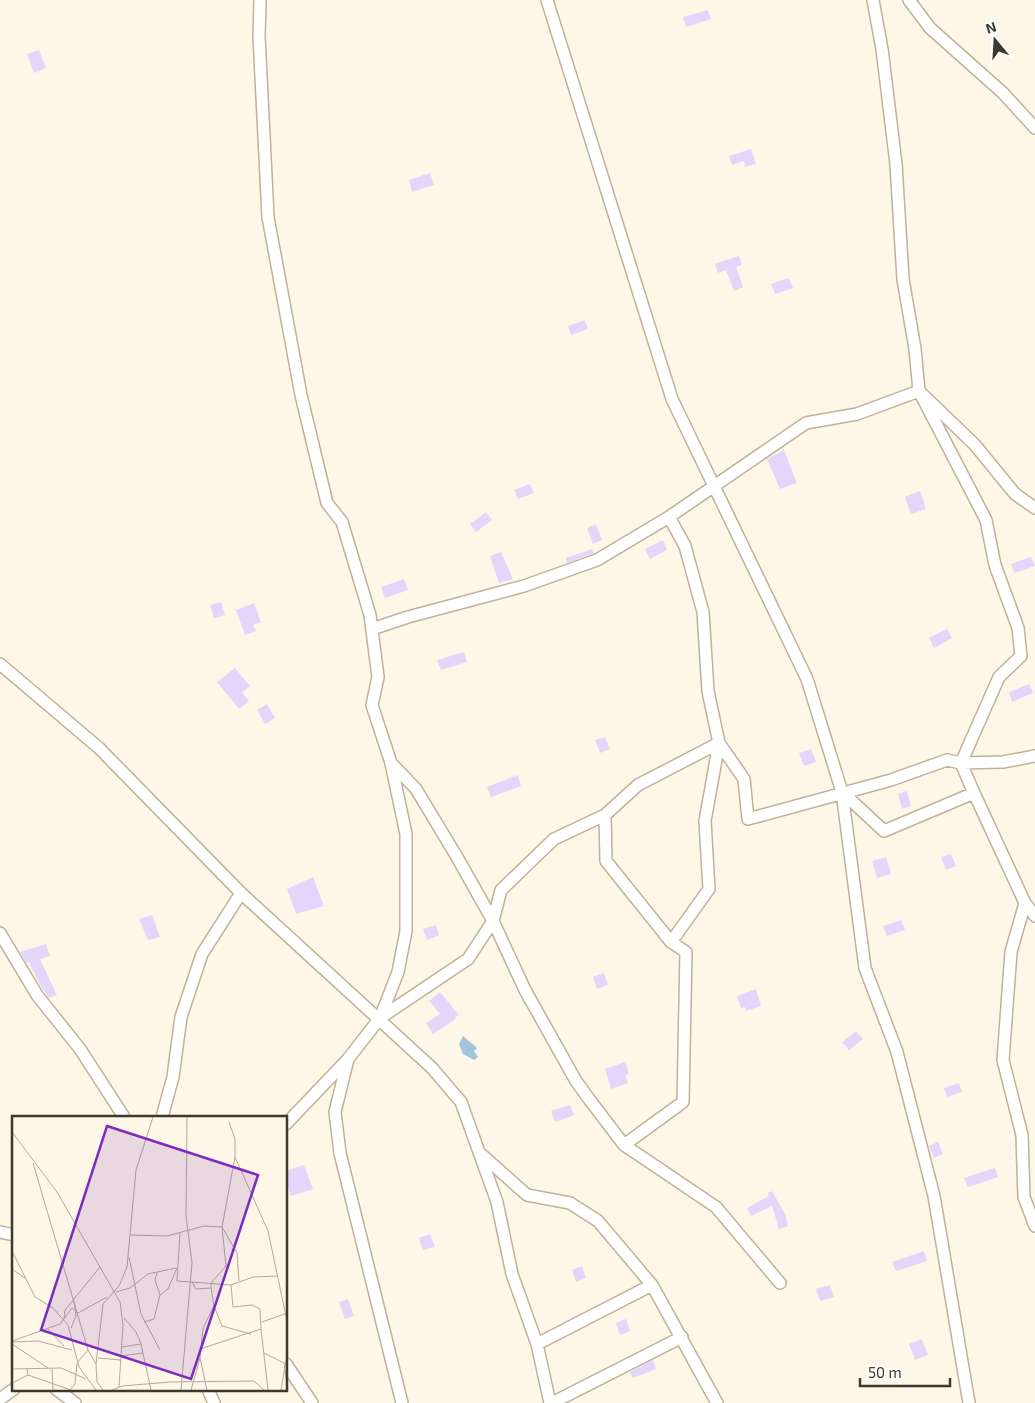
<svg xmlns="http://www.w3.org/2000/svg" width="1035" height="1403" viewBox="0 0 1035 1403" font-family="'Exo 2',sans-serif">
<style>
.water{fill:#a3c4dd}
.building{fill:#e2d7fb}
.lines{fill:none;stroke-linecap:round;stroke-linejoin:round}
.minor-casing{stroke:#beb299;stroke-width:14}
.minor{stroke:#fff;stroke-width:11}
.inset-road{fill:none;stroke:#b1aa9d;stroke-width:1}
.view{fill:#7b2cbf;fill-opacity:0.15;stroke:#7b2cbf;stroke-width:2.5}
.inset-edge{fill:none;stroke:#3e392f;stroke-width:2.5}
</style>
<rect width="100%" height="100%" fill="#fef6e7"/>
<path class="water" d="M463,1036L477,1048L474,1051L478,1057L474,1060L463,1054L459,1044Z"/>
<path class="building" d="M708,10L711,19L686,27L683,17Z
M39,50L46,68L34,73L27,54Z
M751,149L756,164L745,167L744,161L732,165L729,156Z
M430,173L434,185L412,192L409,180Z
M739,256L742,265L736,267L743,287L734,291L726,270L718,273L715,264Z
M789,278L793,288L775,294L771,284Z
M585,320L588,329L571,335L568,326Z
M784,450L797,483L780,489L767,459Z
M530,484L534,493L518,499L514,490Z
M920,491L926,509L911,514L905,497Z
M486,512L492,520L476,532L470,524Z
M596,524L602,540L593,544L587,528Z
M663,540L667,550L650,559L645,549Z
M592,549L594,553L567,563L566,558Z
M501,552L513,579L499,583L490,556Z
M1031,557L1035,566L1014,573L1011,564Z
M404,579L408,590L385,598L381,587Z
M221,602L225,615L214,618L210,605Z
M254,603L261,622L253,625L256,631L245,635L236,610Z
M947,629L952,638L934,648L929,638Z
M464,652L467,662L441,670L437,660Z
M235,668L250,686L242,692L249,701L239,709L217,682Z
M1029,684L1033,693L1012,702L1009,692Z
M267,704L275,718L265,724L257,710Z
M605,737L610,749L600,753L595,740Z
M811,749L816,762L804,766L799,753Z
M518,775L521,786L491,797L487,787Z
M907,791L911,806L902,809L898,794Z
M951,854L956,866L946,870L941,857Z
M886,857L891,874L877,878L872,861Z
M313,877L324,906L296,914L287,889Z
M152,915L160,937L148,940L139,919Z
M901,920L905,930L887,936L883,926Z
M436,925L439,935L427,940L423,929Z
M46,944L50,956L40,959L57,995L49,998L39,983L29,962L27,963L20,952Z
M604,973L608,985L597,989L593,977Z
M756,989L761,1006L746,1011L745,1007L741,1008L737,996Z
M440,992L459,1015L455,1017L456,1019L433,1034L426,1023L440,1014L429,1001Z
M856,1031L863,1039L849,1050L842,1042Z
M625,1062L629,1074L625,1075L628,1083L611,1089L605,1069Z
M959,1083L962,1092L947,1097L944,1088Z
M570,1105L574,1115L555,1122L551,1111Z
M938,1142L943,1154L934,1158L929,1146Z
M304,1165L313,1189L291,1196L286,1181V1171Z
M995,1168L998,1177L968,1187L964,1178Z
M772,1191L785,1214L788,1226L779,1229L772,1206L751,1216L747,1208L769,1196L768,1193Z
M430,1234L435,1247L423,1250L419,1238Z
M924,1251L927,1261L896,1271L892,1262Z
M582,1266L586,1278L576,1282L572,1270Z
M830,1285L834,1297L820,1301L816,1289Z
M348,1299L354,1316L345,1319L339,1302Z
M626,1319L630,1331L620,1335L616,1323Z
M922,1339L928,1355L915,1360L909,1344Z
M653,1360L656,1369L633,1378L630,1372Z"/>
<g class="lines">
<g class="minor-casing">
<path id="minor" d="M260,0L259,36L268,217L301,395L327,503L342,522L370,615L378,677L372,705L391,763L406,834V931L398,972L380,1018L348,1059L335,1112L340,1153L402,1403
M547,0L672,399L807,679L842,792L865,968L897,1052L934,1196L969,1403
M873,0L882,49L896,164L903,279L915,349L919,391L975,445L1015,494L1035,508
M909,0L930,28L1003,93L1035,128
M372,629L408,617L524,586L597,560L669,517L806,423L857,414L919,391L986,520L995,565L1018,628L1021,656L999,677L961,763L974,793
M0,664L99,748L241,893L432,1068L461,1102L497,1202L512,1274L537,1344L550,1403
M719,743L744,779L748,819L891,780L947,760L961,763L1003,762L1035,756
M392,764L416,789L457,857L493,921L525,990L576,1081L589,1099L624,1145L716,1207L780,1283
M842,792L884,831L974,793L1025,903L1035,916
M605,815L606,861L671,942
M1025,903L1011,952L1003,1060L1022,1135L1024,1197L1035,1226
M0,933L37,995L80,1049L124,1117
M380,1018L468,959L493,921L501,890L554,839L605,815L638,785L719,743
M162,1117L173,1077L181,1017L202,954L241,893
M286,1124L348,1059
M624,1145L683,1102L686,952L671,942L709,889L705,821L719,743L708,691L703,612L685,546L669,517
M482,1155L527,1195L570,1203L598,1221L652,1285L717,1403
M0,1232L14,1235
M537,1344L652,1285
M286,1364L312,1403
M56,1389L75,1403
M208,1389L214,1403
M0,1399L14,1389
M552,1403L682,1337"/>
</g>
<use href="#minor" class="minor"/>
</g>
<g transform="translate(12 1116)">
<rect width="275" height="275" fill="#fef6e7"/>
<path class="inset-road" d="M217,6L223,23V41L210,111L225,137L227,165M0,16L45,76L108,186L111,209L107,271M223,41L256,115L275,205M21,47L76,234L84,248M168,117L165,165L219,169L221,191L240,189L248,193L249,213L188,233M119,119L155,120L192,110L210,111L214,150L199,167V172M0,135L23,181L41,192L56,209L67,251L84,274M117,141L129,198L148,234M0,153L14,163M145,157L143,164L148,179M180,166L184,173L199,172L202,190L210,210L239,218M219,169L241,161L266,160M104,176L118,172L136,158L164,152M112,202L124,216L129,228L139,274M52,203L53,194L88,151M132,206L142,203L148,179L156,173L165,152M250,206L275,197M35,212L52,230M59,212L64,200L62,185M249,213L256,274M0,225L48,208L60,192L66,197L95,181M1,226L26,225L60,234M0,228L36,252M110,231L129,228M252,237L272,247L275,269M109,240L131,237M86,242L109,244M188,242L195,274M0,253L49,252L74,263M40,253L41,274M16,259L59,274M0,267L16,259L15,252M58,274L63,268L65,247L76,234M91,274L85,266L84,248L91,188L107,170L115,151L124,54L141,1M100,274L110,270L158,266L242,265L252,274M169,274L180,147L174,100L175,1M179,274L188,242L191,212L202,190M269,274L275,239"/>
<path class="view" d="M95,10L246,59L179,263L29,214Z"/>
<rect width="275" height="275" class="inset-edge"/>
</g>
<g transform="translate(995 40) rotate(342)" stroke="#ffffff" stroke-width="4" paint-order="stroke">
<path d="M0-4L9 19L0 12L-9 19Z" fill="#3e392f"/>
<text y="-8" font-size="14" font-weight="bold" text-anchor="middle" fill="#3e392f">N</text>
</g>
<path d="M860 1378v8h90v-8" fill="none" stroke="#3e392f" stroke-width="2.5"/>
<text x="868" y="1378" font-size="15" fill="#3e392f" stroke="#ffffff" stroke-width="4" paint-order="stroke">50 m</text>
</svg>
